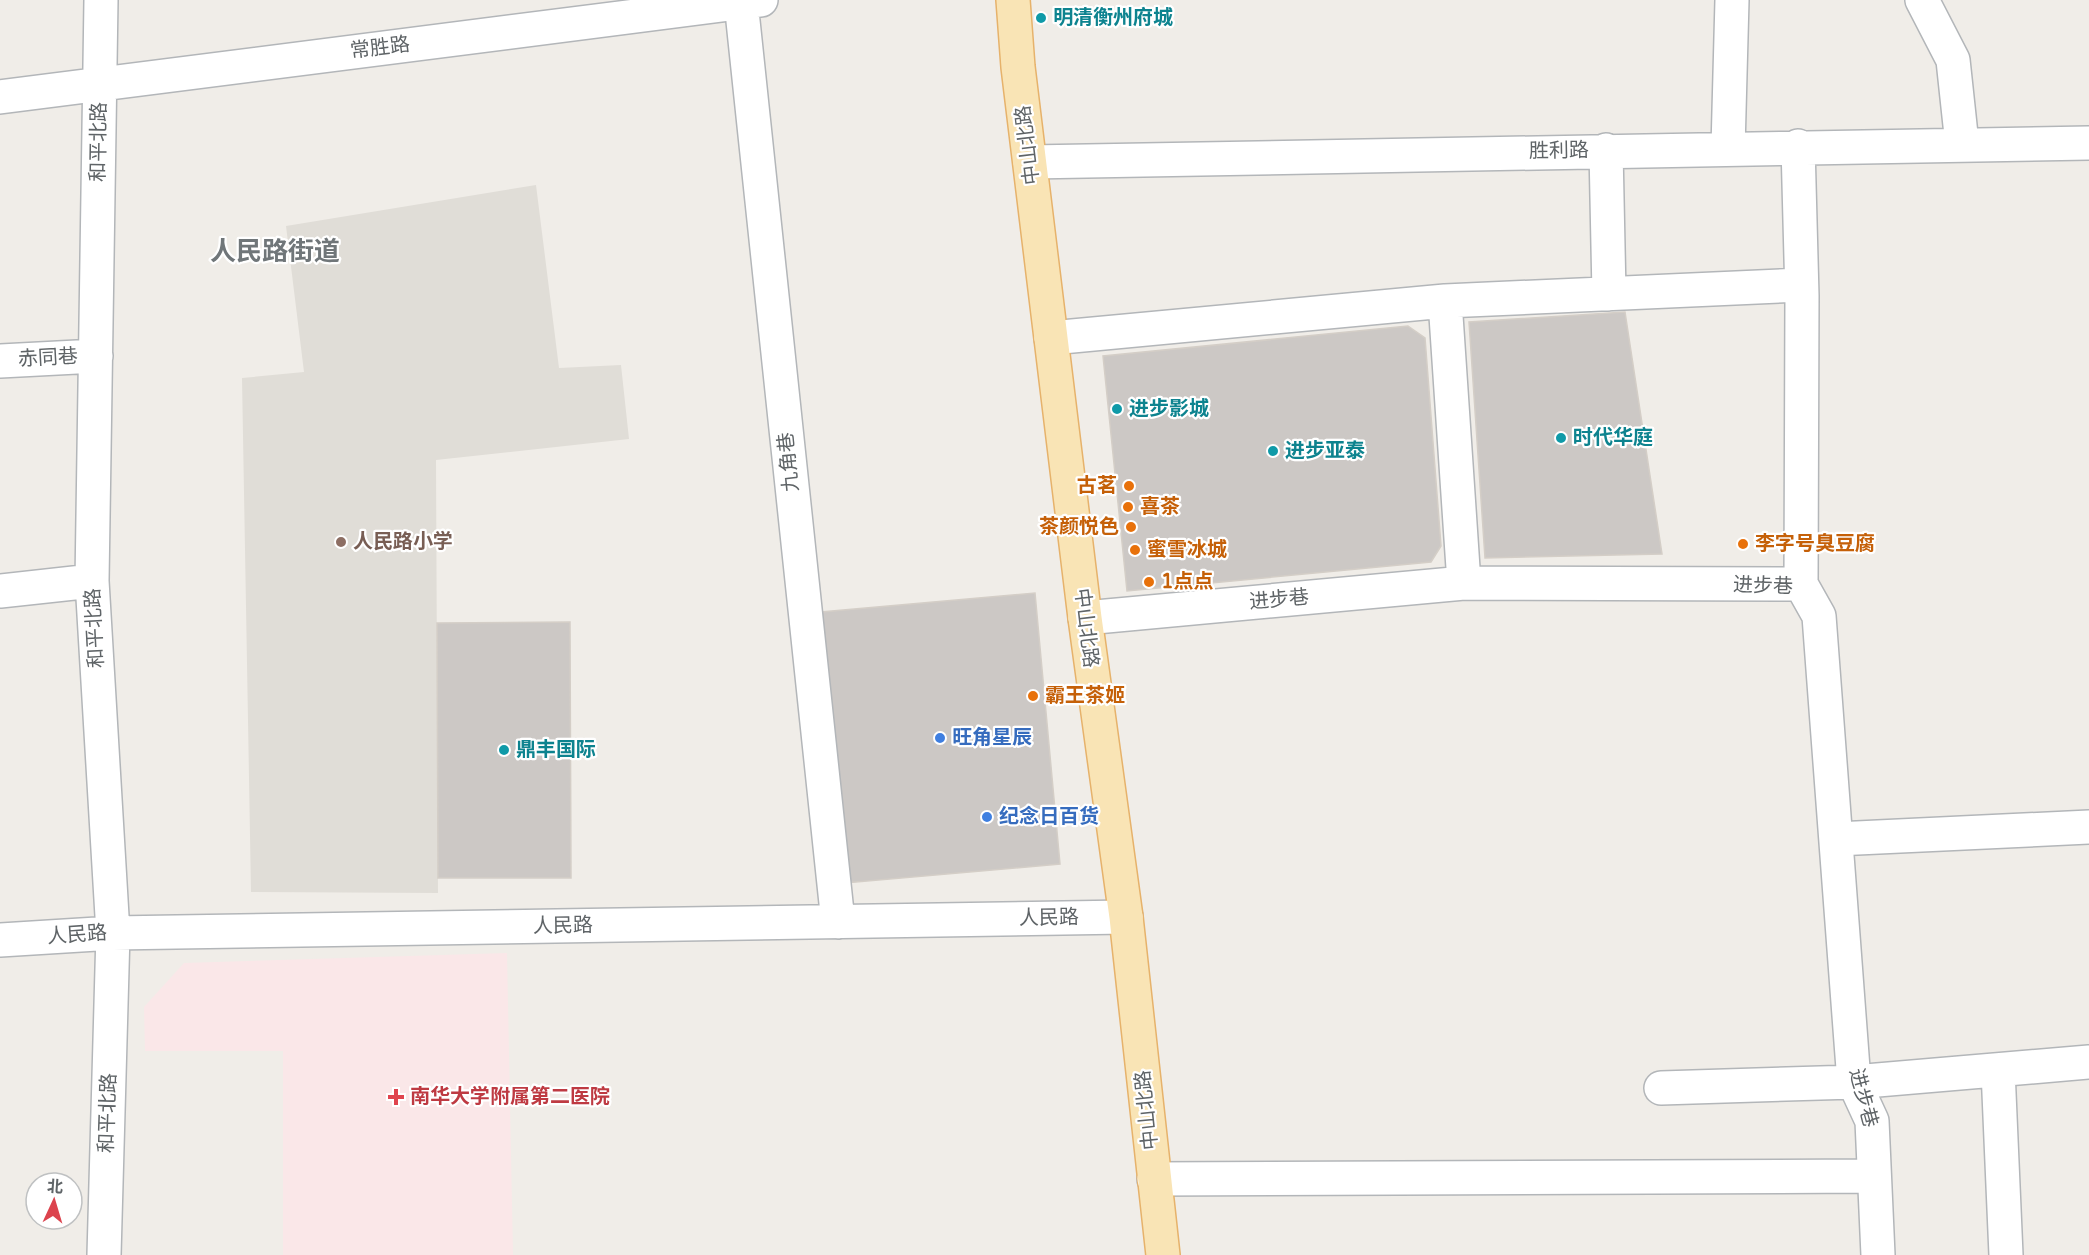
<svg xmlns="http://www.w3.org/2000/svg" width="2089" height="1255" viewBox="0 0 2089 1255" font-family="'Varela Round','Noto Sans SC',sans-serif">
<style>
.education{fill:#e0ddd7}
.medical{fill:#fae7e8}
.building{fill:#ccc8c5;stroke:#d4cec7;stroke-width:1.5}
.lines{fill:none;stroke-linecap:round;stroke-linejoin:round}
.minor-casing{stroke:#b3b6b9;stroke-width:36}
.major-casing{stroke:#e6b26b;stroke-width:36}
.minor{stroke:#fff;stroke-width:33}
.major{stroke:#f9e4b5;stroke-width:33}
.culture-dot{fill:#0f9aa8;stroke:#fff;stroke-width:2}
.food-dot{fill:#e8710a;stroke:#fff;stroke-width:2}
.education-dot{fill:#8d6e63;stroke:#fff;stroke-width:2}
.shop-dot{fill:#3f7fe0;stroke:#fff;stroke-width:2}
.health-dot{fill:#e0444e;stroke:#fff;stroke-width:2}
.labels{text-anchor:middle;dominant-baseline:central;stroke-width:4.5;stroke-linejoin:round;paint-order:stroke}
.culture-label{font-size:20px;font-weight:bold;fill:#0d838f;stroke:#fff;text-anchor:start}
.street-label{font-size:20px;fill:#5f6467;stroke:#fff}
.food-label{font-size:20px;font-weight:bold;fill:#c56008;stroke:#fff;text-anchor:start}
.education-label{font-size:20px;font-weight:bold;fill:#785e54;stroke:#fff;text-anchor:start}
.shop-label{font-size:20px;font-weight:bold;fill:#366cbe;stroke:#fff;text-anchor:start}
.health-label{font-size:20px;font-weight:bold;fill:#be3a42;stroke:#fff;text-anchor:start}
.district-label{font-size:26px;font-weight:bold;fill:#707679;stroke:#fff}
</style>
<rect width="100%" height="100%" fill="#f0ede8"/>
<path class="education" d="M536,185L559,368L621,365L629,439L436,460L438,893L251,892L242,378L304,372L286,226Z"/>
<path class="medical" d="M507,953L513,1255H283V1051H145L144,1007L184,963Z"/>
<path class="building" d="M1625,312L1662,554L1485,558L1469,322Z
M1408,326L1425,338L1441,546L1431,562L1127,591L1103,356Z
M1035,593L1060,864L845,883L821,612Z
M570,622L571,878H438L437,623Z"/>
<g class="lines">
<g class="minor-casing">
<path id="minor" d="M101,0L92,581L113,933L104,1255
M1922,0L1953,60L1962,144
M741,2L838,922
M0,97L761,0
M1798,146L1802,296L1801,584
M1728,148L1732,0
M1606,150L1609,294
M1030,162L2089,143
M1445,301L1464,583
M1051,338L1445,301L1801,285
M0,361L96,356
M0,591L92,581
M1085,618L1464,583L1801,584L1819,616L1854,1082L1872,1121L1878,1255
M1836,839L2089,827
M0,940L113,933L1126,917
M1998,1070L2006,1255
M1661,1088L1854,1082L2089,1062
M1154,1179L1874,1176"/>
</g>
<g class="major-casing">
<path id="major" d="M1013,0L1018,67L1085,618L1126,917L1163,1255"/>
</g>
<use href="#minor" class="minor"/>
<use href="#major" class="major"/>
</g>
<g class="culture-dot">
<circle cx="1041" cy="18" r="6"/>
<circle cx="1117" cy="409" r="6"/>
<circle cx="1561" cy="438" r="6"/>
<circle cx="1273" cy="451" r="6"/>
<circle cx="504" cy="750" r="6"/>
</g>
<g class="food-dot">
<circle cx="1129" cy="486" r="6"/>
<circle cx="1128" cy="507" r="6"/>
<circle cx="1131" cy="527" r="6"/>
<circle cx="1743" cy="544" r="6"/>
<circle cx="1135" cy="550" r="6"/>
<circle cx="1149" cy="582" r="6"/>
<circle cx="1033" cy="696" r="6"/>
</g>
<circle class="education-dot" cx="341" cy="542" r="6"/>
<g class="shop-dot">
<circle cx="940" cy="738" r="6"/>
<circle cx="987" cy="817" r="6"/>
</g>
<path class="health-dot" d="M393 1088h6v6h6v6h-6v6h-6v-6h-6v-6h6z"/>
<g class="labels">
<g class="culture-label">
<text x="1053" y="18">明清衡州府城</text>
<text x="1129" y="409">进步影城</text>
<text x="1573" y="438">时代华庭</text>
<text x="1285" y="451">进步亚泰</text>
<text x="516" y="750">鼎丰国际</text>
</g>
<g class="street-label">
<text transform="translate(380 48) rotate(-7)">常胜路</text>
<text transform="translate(99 142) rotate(-89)">和平北路</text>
<text transform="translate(1028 145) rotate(-97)">中山北路</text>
<text transform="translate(1559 151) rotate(-1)">胜利路</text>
<text transform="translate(48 358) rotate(-3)">赤同巷</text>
<text transform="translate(789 462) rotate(-96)">九角巷</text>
<text transform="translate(1763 586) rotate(2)">进步巷</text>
<text transform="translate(1279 600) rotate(-5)">进步巷</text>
<text transform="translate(95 628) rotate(-93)">和平北路</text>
<text transform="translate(1086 628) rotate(83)">中山北路</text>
<text transform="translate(1049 918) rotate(-1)">人民路</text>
<text transform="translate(563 926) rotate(-1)">人民路</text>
<text transform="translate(77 935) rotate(-4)">人民路</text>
<text transform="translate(1863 1098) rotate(75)">进步巷</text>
<text transform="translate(1147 1110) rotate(-96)">中山北路</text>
<text transform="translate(108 1113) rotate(-88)">和平北路</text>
</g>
<g class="food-label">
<text x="1117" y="486" text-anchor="end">古茗</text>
<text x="1140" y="507">喜茶</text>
<text x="1119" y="527" text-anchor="end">茶颜悦色</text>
<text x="1755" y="544">李字号臭豆腐</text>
<text x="1147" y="550">蜜雪冰城</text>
<text x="1161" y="582">1点点</text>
<text x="1045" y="696">霸王茶姬</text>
</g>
<g class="education-label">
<text x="353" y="542">人民路小学</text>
</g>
<g class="shop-label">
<text x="952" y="738">旺角星辰</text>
<text x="999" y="817">纪念日百货</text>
</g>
<g class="health-label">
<text x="410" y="1097">南华大学附属第二医院</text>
</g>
<g class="district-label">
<text x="275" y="251">人民路街道</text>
</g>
</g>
<g transform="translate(54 1201) rotate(4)"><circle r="28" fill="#ffffff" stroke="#bfc1c2" stroke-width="1.5"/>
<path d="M0-4.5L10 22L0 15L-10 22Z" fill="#dc434d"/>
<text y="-9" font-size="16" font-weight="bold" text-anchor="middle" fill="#5f6467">北</text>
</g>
</svg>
